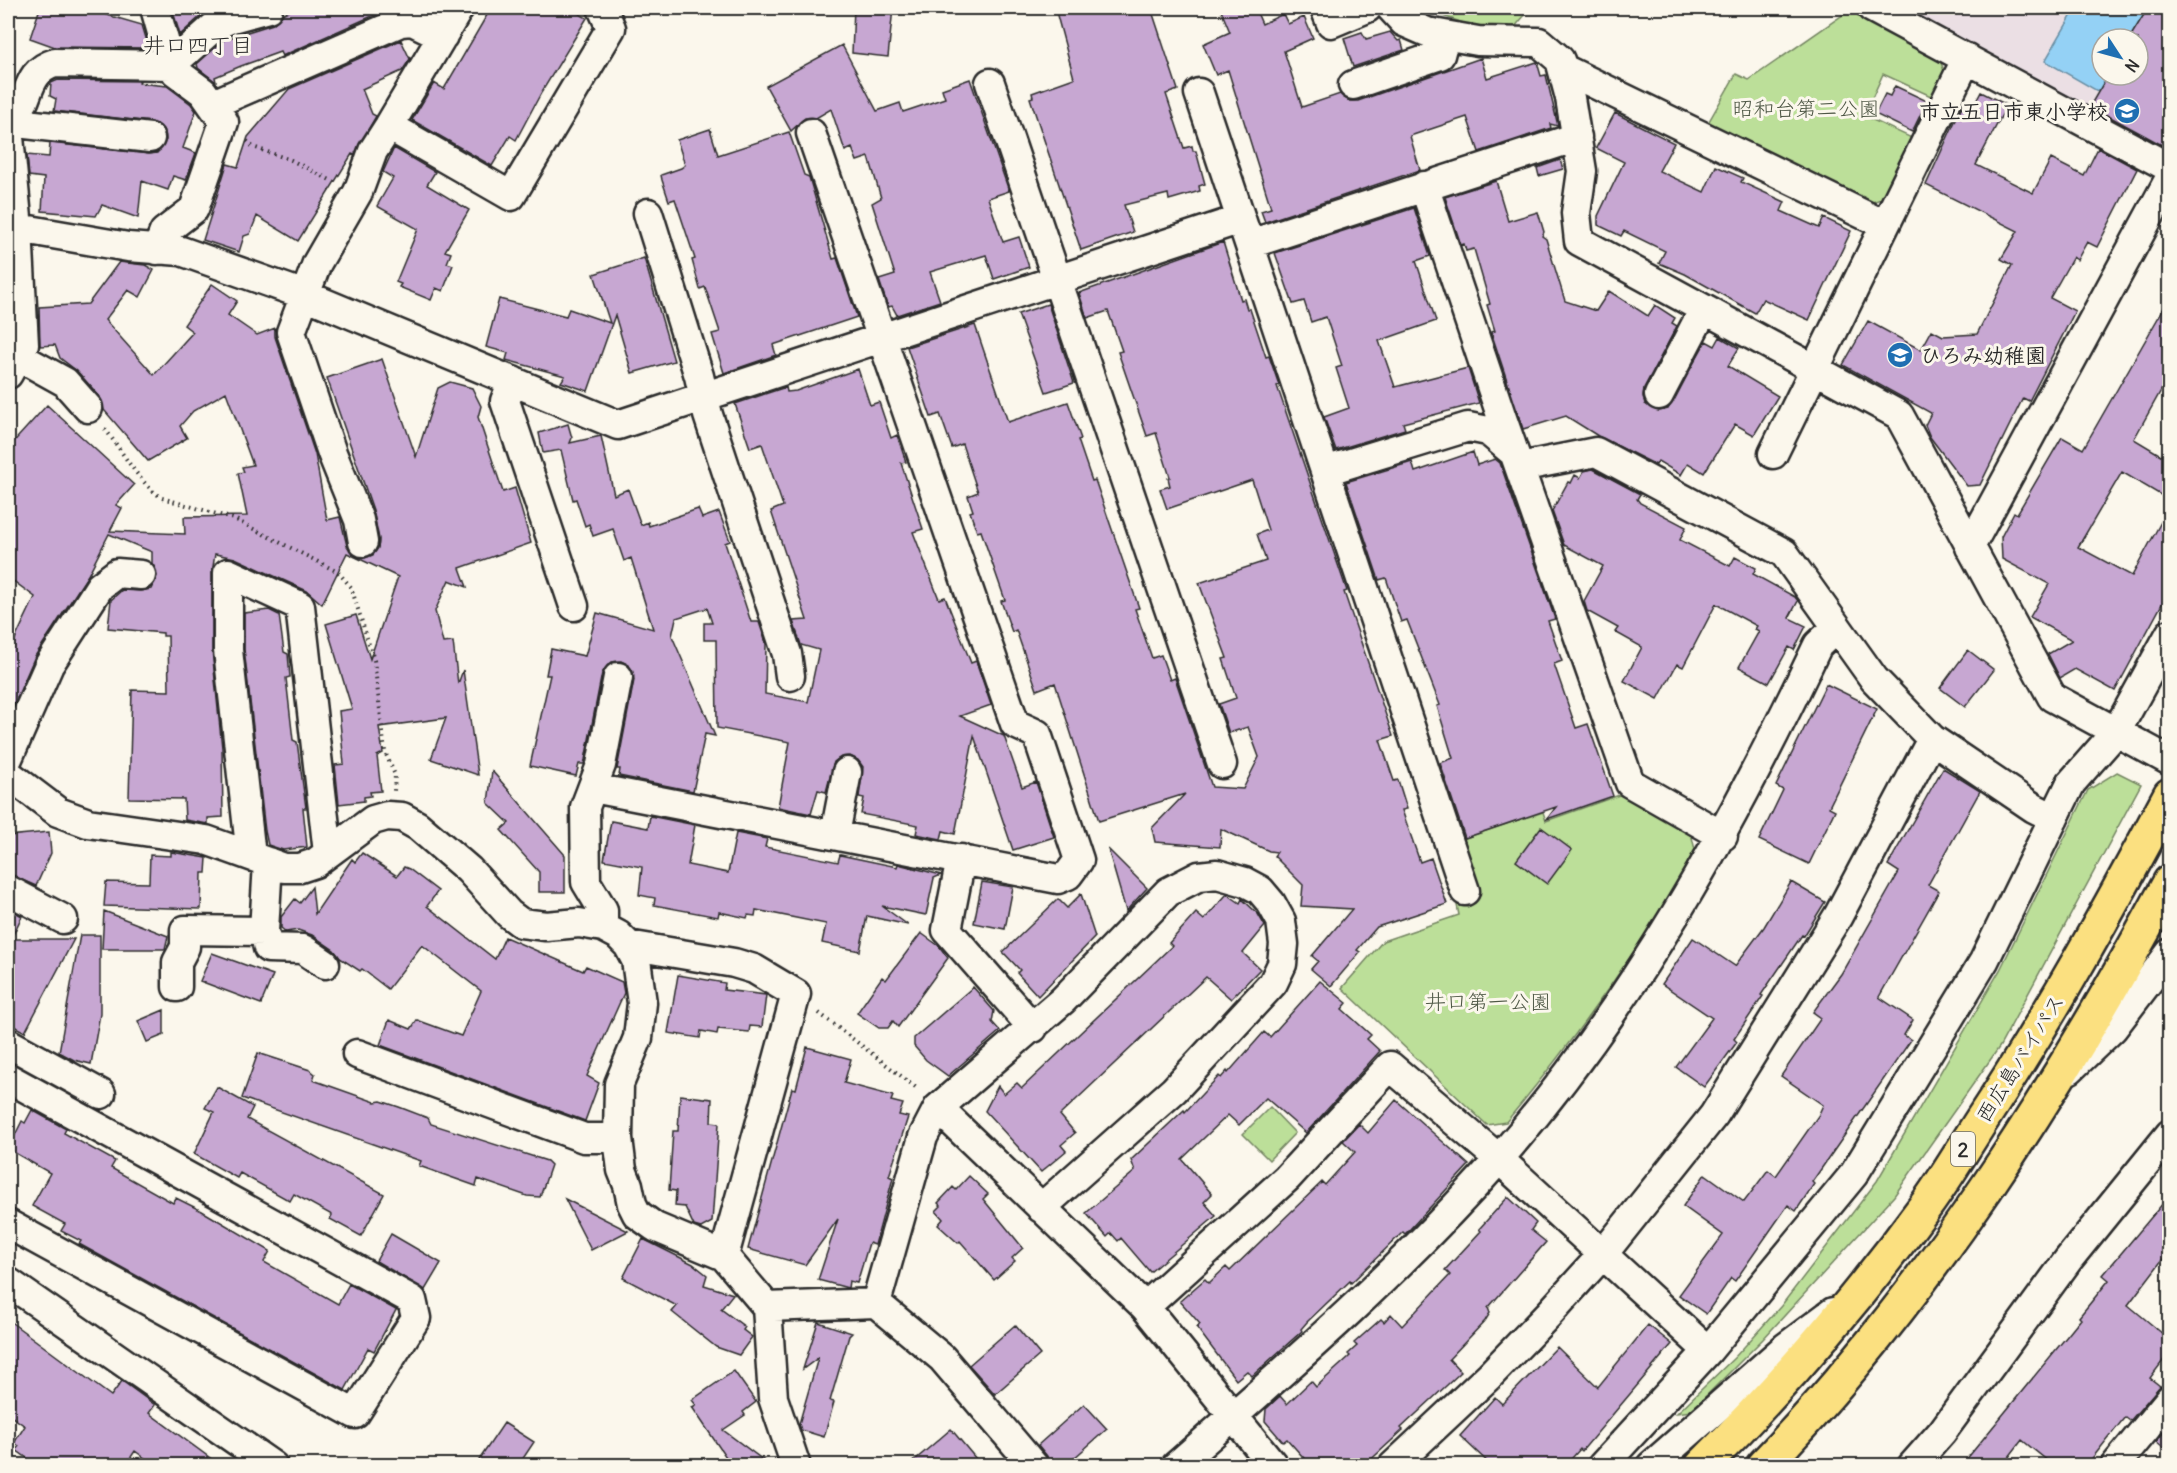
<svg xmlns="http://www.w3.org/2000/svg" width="2177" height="1473" viewBox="0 0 2177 1473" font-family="Delius,'Klee One',sans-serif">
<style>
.built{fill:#ebdfe4;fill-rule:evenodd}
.green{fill:#bcdf99;stroke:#748562;stroke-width:1.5}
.water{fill:#94d1f5;stroke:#6a8fa4;stroke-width:1.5}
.building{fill:#c7a7d2;stroke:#2b2b2b;stroke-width:1.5}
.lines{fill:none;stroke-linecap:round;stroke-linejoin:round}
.minor-casing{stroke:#2b2b2b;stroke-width:33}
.highway-casing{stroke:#2b2b2b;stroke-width:38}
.path{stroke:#2b2b2b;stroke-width:4;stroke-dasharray:1.5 4.5;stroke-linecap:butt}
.minor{stroke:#fbf7ec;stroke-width:28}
.highway{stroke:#fbe080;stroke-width:33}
.labels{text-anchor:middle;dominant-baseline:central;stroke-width:6;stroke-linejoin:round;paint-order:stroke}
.shield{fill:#fbf7ec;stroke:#696865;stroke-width:1.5}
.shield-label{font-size:20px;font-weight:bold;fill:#2b2b2b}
.park-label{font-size:21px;fill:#4f5846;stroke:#fbf7ec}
.poi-label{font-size:21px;font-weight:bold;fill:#2b2b2b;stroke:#fbf7ec;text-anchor:end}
.street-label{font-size:21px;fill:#2b2b2b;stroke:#fbf7ec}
.neighbourhood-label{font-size:22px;fill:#2b2b2b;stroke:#fbf7ec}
</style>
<rect width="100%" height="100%" fill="#fbf7ec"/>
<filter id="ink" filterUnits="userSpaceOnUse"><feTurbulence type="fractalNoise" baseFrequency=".0167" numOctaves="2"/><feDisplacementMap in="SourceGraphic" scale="12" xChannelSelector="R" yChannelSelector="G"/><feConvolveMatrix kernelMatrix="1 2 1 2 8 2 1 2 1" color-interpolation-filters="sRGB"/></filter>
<g filter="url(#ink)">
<path class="built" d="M1899,8H2169V147L2156,151ZM2102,39H2138V75H2102Z"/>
<path class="green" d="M1420,8H1531L1513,29L1472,26Z
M1850,10L1939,58L1945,73L1933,97L1883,74L1864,116L1914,139L1886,197L1870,203L1708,123L1736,74L1749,80Z
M2117,772L2141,784L2000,1046L1894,1196L1763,1339L1691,1411L1677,1413L1735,1357L1781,1306L1877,1181L2000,970L2088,790Z
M1622,794L1691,833L1696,854C1639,949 1577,1037 1506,1122L1487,1125L1342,988L1383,941L1459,915L1457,905L1480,896L1462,839L1543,812L1546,821Z
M1270,1107L1295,1133L1269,1160L1243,1134Z"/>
<path class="water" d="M2076,8H2148L2129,39H2102V75H2108L2099,92L2045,61Z"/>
<path class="building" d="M40,8H83L142,25L149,48L55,47L30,38Z
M172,8H202L203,14L180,35Z
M296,8L388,9L282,56L280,52L241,66L215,77L216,82L198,68L197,64L225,39L273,24L284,13Z
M491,8H569L587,18L541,93L516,140L510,136L492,166L412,120L434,83L444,89Z
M854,8H893L888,57L852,53Z
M1055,8H1151L1178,90L1166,94L1184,148L1192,146L1193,151H1196L1205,184L1199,186L1200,191L1169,200L1168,194L1124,205L1133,232L1081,250L1030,98L1033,97L1032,93L1074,78Z
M1220,8H1255L1262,24L1283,14L1288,24L1304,17L1313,38L1284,51L1302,107L1340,94L1349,101H1358L1481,58L1487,78L1537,62L1541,76L1546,75L1558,126L1550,124L1551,128L1479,152L1467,117L1410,136L1420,170L1265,222L1261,211L1271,208L1228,70L1216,75L1203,44L1230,32Z
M2148,8H2169V137L2162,145L2090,106L2108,75H2138V39H2129Z
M1362,32L1366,39L1390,32L1398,41L1401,40L1404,50L1353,67L1344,38Z
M401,40L410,59L402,71L362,89L372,114L376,116L354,155L352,154L298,241L257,216L250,234L244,236L239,252L203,240L227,164L238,167L248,137L289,89Z
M842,45L877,111L900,103L903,112L945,98L942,89L970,79L1009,191L988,198L1003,242L1019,237L1029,267L994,279L986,255L930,272L940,301L897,315L892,306L888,307L879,280L895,275L872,203L881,198L869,157L857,161L852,148L845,151L831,109L816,118H805L791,131L766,86Z
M58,80L140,81L139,83L167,86L191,104L196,111L183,148L196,153L186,180L173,176L168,190L142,181L138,218L102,205L96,216L42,211L44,178L29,176L27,155L49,157L50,143L149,154L157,153L166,140L165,131L152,122L54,111L56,99L50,96L51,83Z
M1895,86L1927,101L1912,132L1875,114L1885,94L1890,96Z
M1981,92L2007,105L1976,165L2033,193L2051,159L2084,176L2098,148L2137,169L2097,247L2087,242L2077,260L2073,257L2050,298L2075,311L2029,401L2023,398L1980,485L1967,486L1930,437L1925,425L1931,413L1843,365L1868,321L1921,350L1932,330L1943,336L1977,334L2012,265L2001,259L2018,231L1926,185L1962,106L1971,111Z
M1615,113L1674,143L1659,171L1704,192L1716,166L1743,178L1741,182L1785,202L1781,211L1819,228L1824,218L1851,231L1809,320L1763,299L1755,313L1685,274L1659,263L1665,251L1624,231L1621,236L1598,225V216L1624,162L1596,148Z
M710,129L718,155L789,132L804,175L809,177L833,259L837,258L857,317L773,345L776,355L724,373L712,334L720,332L705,287L700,289L692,260L695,259L675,199L669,201L662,180L661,175L681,168L685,165L677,140Z
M394,148L435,172L427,185L469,210L445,251L451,253L447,263L453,265L443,291L436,288L431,300L399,287L401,284L396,282L418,229L377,206L393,178L383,172Z
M1560,160L1563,169L1539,176L1537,168Z
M1496,181L1508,221L1538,212L1544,232L1542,236L1546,239L1565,301L1596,311L1609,291L1648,316L1655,305L1675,318L1672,323L1677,326L1644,388L1643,396L1645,404L1659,411L1668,409L1706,341L1715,346L1720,337L1739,348L1728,366L1778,396L1754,435L1735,424L1704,473L1688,463L1681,475L1658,461L1656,465L1598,436L1566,416L1523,429L1491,332L1495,331L1487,305L1490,304L1474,249L1466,251L1464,244L1461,245L1445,197Z
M1414,208L1430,256L1416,261L1436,321L1379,341L1395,387L1468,368L1479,403L1403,423L1405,429L1336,450L1324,417L1349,408L1336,368L1342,366L1326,317L1311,322L1304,301L1293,304L1275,253Z
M1223,242L1241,300L1244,299L1247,309H1250L1266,357L1269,356L1279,385L1277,386L1347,591L1344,592L1393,736L1380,740L1394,781L1398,780L1407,809L1402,810L1420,862L1431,858L1447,904L1377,927L1357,950L1360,952L1331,986L1311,969L1318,961L1312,956L1352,909L1301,906L1303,885L1274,856L1277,852L1269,851L1221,829L1220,847L1155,842L1152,828L1185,794L1099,821L1055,683L1037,690L1016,630L1012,632L1001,601L1005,600L981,531L977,532L970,512L973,511L968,496L978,492L962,444L952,448L940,414L931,417L907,347L975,325L1008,422L1068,402L1081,439L1078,440L1092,481L1095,480L1139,608L1135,609L1152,658L1161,655L1170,680L1175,678L1212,787L1243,789L1259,757L1248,727L1229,733L1219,704L1236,698L1223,659L1227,658L1199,583L1266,561L1257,534L1268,530L1252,480L1167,509L1160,489L1170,486L1168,478L1170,477L1156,433L1147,436L1118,352L1122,351L1108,311L1087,318L1079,293Z
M644,258L674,361L632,373L615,315L588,391L561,382L565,376L506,360L508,353L486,347L499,299L566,316L569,309L610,323L594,274Z
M119,262L145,265L154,270L140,297L128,290L105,320L154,375L193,332L184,325L212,284L237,301L228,315L257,335L275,328V337L315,454L327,520L340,517L347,546L357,557L365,558L373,555L378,548L379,539L373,510L327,378L382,359L416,457L438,388L450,382L472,388L481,406L478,417L503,492L515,488L531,543L460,568L467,587L449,580L435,611L443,643L453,642L458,684L463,670L478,775L431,759L446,718L379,727L383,753L377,756L381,791L370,792L371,796L364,797V801L339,804L335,765L344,764L339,711L352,709L326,624L356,615L370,659L398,577L347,553L322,604L307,591L235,558L215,554L212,573V650L222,748L223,817L208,818V824L185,820L184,799L129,798L132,690L169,691L168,636H163V633L108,628L111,600L122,590L140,591L151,589L157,576L152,563V552L109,534L88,575L35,656L8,718V654L35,597L8,577V448L47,405L134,485L116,505L122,508L110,531L185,534L184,517L247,516L238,473L244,472L242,467L253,465L226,392L193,411L180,426L187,438L148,461L104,410L100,397L77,371L60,358L55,345L40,346L39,307L88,304Z
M2169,299V376L2134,439L2169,460V500L2122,472L2078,547L2132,576L2169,507V591L2115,691L2075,669L2060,678L2048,654L2072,640L2030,617L2049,584L2002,559L2001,537L2014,512L2017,514L2062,437L2083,449Z
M1048,304L1074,383L1046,392L1018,314Z
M858,369L870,405L879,402L891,438L897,435L906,462L901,463L923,529L913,532L939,599L945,597L971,663L976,661L991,705L960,716L1004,736L1022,787L1036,782L1054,837L1013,850L974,736L955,834L943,831L941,839L916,834L918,825L861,814L864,798L859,797L863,767L858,760L850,756L841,757L834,762L826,792L818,790L811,814L778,807L790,742L717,728L716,640H704V623H712L707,608L676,618L672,636L715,736L705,734L693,791L619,776L620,769H617L634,680L629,665L621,661L612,662L602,673L585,760L584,764H579L576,776L530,766L550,675H546L551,649L585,656L597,613L653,629L631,558L624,561L613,529L593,536L589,524L585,526L576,499L573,500L561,450L543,453L539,433L568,424L572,438L570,443L601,436L614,495L628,489L641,525L648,522L649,526L698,509L702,518L719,512L730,541L725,543L751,622H759L766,643L765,694L808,702L819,650L801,645L793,621L807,620L771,511L783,506L762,444L750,448L735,404L786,387L787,392L796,391Z
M1473,452L1477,465L1495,459L1500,463L1555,619L1548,621L1562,661L1554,664L1576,728L1588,724L1613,796L1547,819L1556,807L1465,838L1440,763L1453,758L1437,706L1440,705L1407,620L1401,622L1386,578L1379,580L1346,482L1412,462L1415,472Z
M1593,469L1640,494L1637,499L1640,503L1686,527L1680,540L1730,566L1735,557L1756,568L1753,574L1795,597L1798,601L1789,618L1806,626L1794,650L1789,647L1769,683L1739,667L1759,631L1755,629L1757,626L1716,604L1683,667L1677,664L1658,699L1624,681L1642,647L1615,632L1618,628L1587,611L1584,601L1603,566L1564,545L1552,511L1568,482L1571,483L1575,475L1580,478L1584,471Z
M269,610L279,615L284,652L288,654L290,677L286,678L293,740L297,742L306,808H303L307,847L283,850L268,845L265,831L244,649V613Z
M1968,650L1994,670L1965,707L1940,688Z
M1826,684L1877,709L1829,807L1835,810L1809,864L1759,840L1783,790L1776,786Z
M1943,768L1980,791L1928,885L1939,891L1879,997L1913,1020L1904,1035L1911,1040L1812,1182L1814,1184L1796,1211L1788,1205L1735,1281L1731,1278L1706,1314L1679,1295L1723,1235L1683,1206L1705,1174L1744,1202L1768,1170L1776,1176L1818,1116L1823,1105L1781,1076L1821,1018L1813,1012L1841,974L1899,872L1888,865Z
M492,771L565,855V892H539V872L501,830L509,823L488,803Z
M650,816L695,825L688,865L728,873L736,833L767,839L765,847L838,862L840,855L897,867L898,864L941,875L934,878L926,915L882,906L908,925L867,916L860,951L822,943L826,924L756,910L755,916L748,915L747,918L719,912L718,917L654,905L655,898L639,895L642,867L604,860L611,821L648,828Z
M1541,827L1572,850L1547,884L1516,861Z
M49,832L51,853L36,886L8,874V836Z
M1108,849L1147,888L1126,911Z
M171,852L207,858L206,873H202L201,909L104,906L106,882L149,883L150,855L171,856Z
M362,853L397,876L404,867L409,869L438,891L427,906L495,959L505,937L583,971L586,966L622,982L624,993L587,1076L599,1083L585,1121L380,1045L389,1020L411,1029L417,1020L461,1036L481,991L422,945L388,989L362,969L360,971L340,958L334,950L312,935L298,930L286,932L281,928V917L295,899L300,903L312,887L315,914L352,859L355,862Z
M982,882L1013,887L1005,929L974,923Z
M1791,882L1825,902L1804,936L1802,935L1761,995L1763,996L1734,1039L1737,1042L1704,1087L1676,1067L1712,1018L1662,984L1693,938L1735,966L1764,927Z
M1081,894L1095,937L1038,996L1017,973L1020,970L1003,952L1058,899L1067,908Z
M1227,894L1240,903L1242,899L1258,914L1265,926L1243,953L1260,969L1231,999L1206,977L1060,1115L1075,1133L1061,1145L1066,1151L1041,1172L985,1111L998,1086L1004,1094L1017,1083L1022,1088L1172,946L1169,943L1196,913L1204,920Z
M8,908L22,916L11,939H74L25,1032L8,1023Z
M104,911L168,936L165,949H102Z
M921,933L939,946L948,958L898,1027L893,1021L888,1028H879L857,1013L882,977L886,980Z
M80,935H100V1014L91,1064L74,1060L59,1052Z
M212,953L273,975L261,1004L200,981Z
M678,975L725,983L724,990L766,995L762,1027L750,1026L749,1032L718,1029L717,1034L701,1031L700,1038L668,1033Z
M1320,981L1347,1003L1342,1009L1371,1035L1367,1039L1380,1051L1306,1133L1266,1098L1239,1125L1228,1115L1182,1159L1212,1194L1204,1202L1216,1216L1150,1272L1121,1238L1118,1241L1111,1233L1107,1237L1086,1213L1135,1171L1131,1160L1184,1110L1185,1112L1219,1076L1221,1078L1227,1071L1228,1073L1264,1032L1270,1037Z
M973,987L994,1011L992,1022L1000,1031L948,1076L926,1060L914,1046V1038Z
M164,1010V1035L147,1042L138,1021Z
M807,1047L851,1059L844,1083L893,1096L891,1101L903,1104L899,1115L908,1117L889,1176L893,1178L875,1245L869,1243L857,1283L849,1281L848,1288L818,1280L838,1219L805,1265L748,1249L792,1088L796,1089Z
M258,1053L310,1070L315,1074L313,1080L375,1102L381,1101L399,1107L428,1118L431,1124L547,1161L551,1165L540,1197L527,1196L478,1179L476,1186L419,1166L421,1161L242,1098Z
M217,1087L253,1107L247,1119L384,1194L361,1236L330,1219L332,1215L294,1194L290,1201L240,1173L237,1178L194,1154L214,1112L205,1108Z
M680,1095L712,1099L711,1122L719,1123L712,1222L701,1228L694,1226L685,1207L675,1206L676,1191L669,1190L673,1131H678Z
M1396,1100L1469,1165L1410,1229L1405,1234L1403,1232L1351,1283L1350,1281L1307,1322L1301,1329L1302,1331L1252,1376L1247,1371L1236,1380L1197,1328L1200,1324L1180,1301L1205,1279L1209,1283L1226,1267L1230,1271L1322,1182L1325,1185L1355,1152L1343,1141L1359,1124L1368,1133Z
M32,1110L66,1129L64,1133L115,1161L111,1168L173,1203L176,1198L202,1211L270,1251L264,1262L338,1304L349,1284L396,1310L374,1351L368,1348L345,1390L79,1244L81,1241L61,1231L65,1224L32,1206L50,1173L8,1149L22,1121L25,1123Z
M969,1176L988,1194L983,1199L1023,1248L1012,1258L1015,1261L994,1280L960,1241L958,1243L938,1225L943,1219L936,1211L941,1206L938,1203L953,1187L956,1190Z
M2169,1196V1251L2128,1305L2169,1339V1353L2150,1378L2160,1386L2130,1421L2125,1417L2086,1466H2054L2022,1440L2002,1466H1961L2081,1319L2079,1317L2109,1280L2103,1275Z
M1508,1197L1536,1223L1531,1230L1546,1242L1488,1308L1490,1313L1485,1321L1449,1359L1461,1372L1401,1428L1403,1430L1364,1466H1311L1287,1439L1283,1442L1265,1421L1266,1409L1280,1396L1287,1404L1311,1381L1316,1387L1350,1356L1348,1354L1357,1346L1354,1343L1381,1319L1384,1322L1391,1314L1402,1326L1450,1275L1445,1270L1481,1231L1479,1229Z
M565,1199L628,1231L591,1250Z
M391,1234L441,1263L425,1290L376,1261Z
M643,1239L693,1264L707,1275L704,1285L733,1294L721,1309L745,1327L743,1330L752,1337L739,1355L716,1347L672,1312L677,1306L623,1278Z
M8,1320L111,1396L122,1381L155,1405L149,1413L221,1466H156L135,1451L125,1466H38L16,1450L19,1446L14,1443L25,1426L8,1414Z
M818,1322L852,1333L849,1336L830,1401L834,1402L824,1437L801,1430L799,1424L818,1358L803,1369Z
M1015,1325L1040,1355L995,1394L969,1365Z
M1648,1325L1672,1344L1582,1451L1580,1449L1565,1466H1492L1460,1436L1495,1397L1502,1404L1557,1347L1598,1387Z
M734,1371L756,1402L743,1412L745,1415L723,1430L771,1466H732L692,1407L696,1405L692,1400Z
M1084,1404L1107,1429L1065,1466H1050L1047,1456L1038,1445Z
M504,1423L534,1442L518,1466H475Z
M2169,1426V1453L2156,1442Z
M951,1429L982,1466H908Z"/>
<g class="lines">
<g class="minor-casing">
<path id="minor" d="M155,8L171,65L176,72L203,92L224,122L194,209L164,232L157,250
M459,8L389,126L511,196L611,28L602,8
M1325,8L1331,23L1367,8
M1391,8L1404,22L1427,32L1478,41L1539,42L1560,60L1570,98L1582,171L1576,213L1579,241L1899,415L2052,697L2170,761
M1872,8L2170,168
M1564,69L1885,225
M990,83L1222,764
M1353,85L1440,55L1445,36
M1199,93L1465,891
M213,104L401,22L412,21L443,36
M8,109L24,101C31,83 34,69 55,63L171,65L216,25L232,18L268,8
M8,122L150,138
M8,127L18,228L24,345L8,374
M1424,186L1502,418L1630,783L1723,836
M648,213L699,376L708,415L787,654L790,676
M18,228L128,247L181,251L305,295L618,425L1241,219
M1250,244L1577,137
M18,356L65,382L88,408
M513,381L505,401L574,606
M1659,395L1704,309
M1773,454L1967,58
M1520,467L1596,452L1784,553L1874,679L1932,739L2034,808L2054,818
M1325,471L1468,427L1488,431L1514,453
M363,542L359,520L332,453L291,332L317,263L358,192L373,151L389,126
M1970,547L2170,178
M8,758L49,665L100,586L117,573L141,575
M8,774L58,812L88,823L206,840L284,868H300L315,863L373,820L387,816L402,817L418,826L469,870L509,914L521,923L546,926L579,923L603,927L618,935L628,945L636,960L642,1003L638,1038L619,1084L618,1138L622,1170L628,1185L632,1204L637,1214L655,1227L724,1256L767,1307L773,1398L796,1466
M593,788L1058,879L1068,875L1079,860L1037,734L1015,724L811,133
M835,834L847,772
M251,856L228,650V573L300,606L328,853
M961,859L947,930L1033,1028
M8,890L63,919
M603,927V910L586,882L585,807L601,765L618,677
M264,931L268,948L303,949L325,964
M628,945L734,963L754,969L796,994L724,1256
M177,987V962L185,947V930L264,931L268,862
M8,1043L101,1094
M357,1054L584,1138H618
M2070,1069L2113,1028L2170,953
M8,1078L412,1300L416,1318L355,1414L8,1224
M938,1108L1145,1307L1274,1466
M8,1282L273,1466
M876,1303L923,1137L938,1108L1063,1000L1168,892L1199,876L1217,874L1245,882L1260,890L1271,903L1281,921L1284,944L1282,964L1273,983L1174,1090L1041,1208
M767,1307L876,1303L942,1358L1034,1466
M1145,1307L1287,1178L1390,1066L1499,1159L1708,1351
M1176,1466C1288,1368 1400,1271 1498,1160C1632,1007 1731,828 1818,645L1837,627
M1393,1466L1490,1375L1548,1315L1603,1254L1714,1115L1838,916L1932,739
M1602,1466L1708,1351L1854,1174L1984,961L2071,783L2116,732L2170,634
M1651,1466L1786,1347L1833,1312
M1912,1466L1942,1432L2068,1260L2170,1134
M2115,1466L2170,1399"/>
</g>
<g class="highway-casing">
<path id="highway" d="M1702,1466C1784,1385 1859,1297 1927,1204C1946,1178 1963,1149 1981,1121C2050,1016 2111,906 2170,795
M1763,1466C1928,1295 2058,1090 2170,882"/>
</g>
<path class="path" d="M247,141L253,147L291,160L332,181
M105,429C123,452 138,482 162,498L234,519L338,572L351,587L374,660L385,752L395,775L394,791
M819,1013L918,1089"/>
<use href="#minor" class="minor"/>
<use href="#highway" class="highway"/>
</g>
</g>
<defs>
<g id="school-disc" transform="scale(1.35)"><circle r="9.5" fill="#1f6fb2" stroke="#fbf7ec"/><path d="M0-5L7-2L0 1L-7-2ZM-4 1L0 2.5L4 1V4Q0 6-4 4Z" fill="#fff"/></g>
</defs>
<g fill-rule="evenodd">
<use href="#school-disc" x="2127" y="111"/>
<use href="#school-disc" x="1900" y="355"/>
</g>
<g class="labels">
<rect class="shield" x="1951" y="1132" width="24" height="34" rx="4.5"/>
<g class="shield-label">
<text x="1963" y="1149">2</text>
</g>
<g class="park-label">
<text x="1806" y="108">昭和台第二公園</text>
<text x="1488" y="1001">井口第一公園</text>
</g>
<g class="poi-label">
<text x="2108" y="111">市立五日市東小学校</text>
<text x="1920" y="355" text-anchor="start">ひろみ幼稚園</text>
</g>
<g class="street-label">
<text transform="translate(2020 1058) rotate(-58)">西広島バイパス</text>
</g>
<g class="neighbourhood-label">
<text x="198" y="45">井口四丁目</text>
</g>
</g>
<rect width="2177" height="1473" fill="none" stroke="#fbf7ec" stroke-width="30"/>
<rect x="15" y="15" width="2147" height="1443" fill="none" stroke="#2b2b2b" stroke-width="2" filter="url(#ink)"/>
<g transform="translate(2120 57) rotate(126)"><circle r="28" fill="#fbf7ec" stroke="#a8a59f" stroke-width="1.5"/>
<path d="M0-4.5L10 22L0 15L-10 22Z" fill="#1f6fb2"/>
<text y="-9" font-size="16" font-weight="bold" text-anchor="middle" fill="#2b2b2b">N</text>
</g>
</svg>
